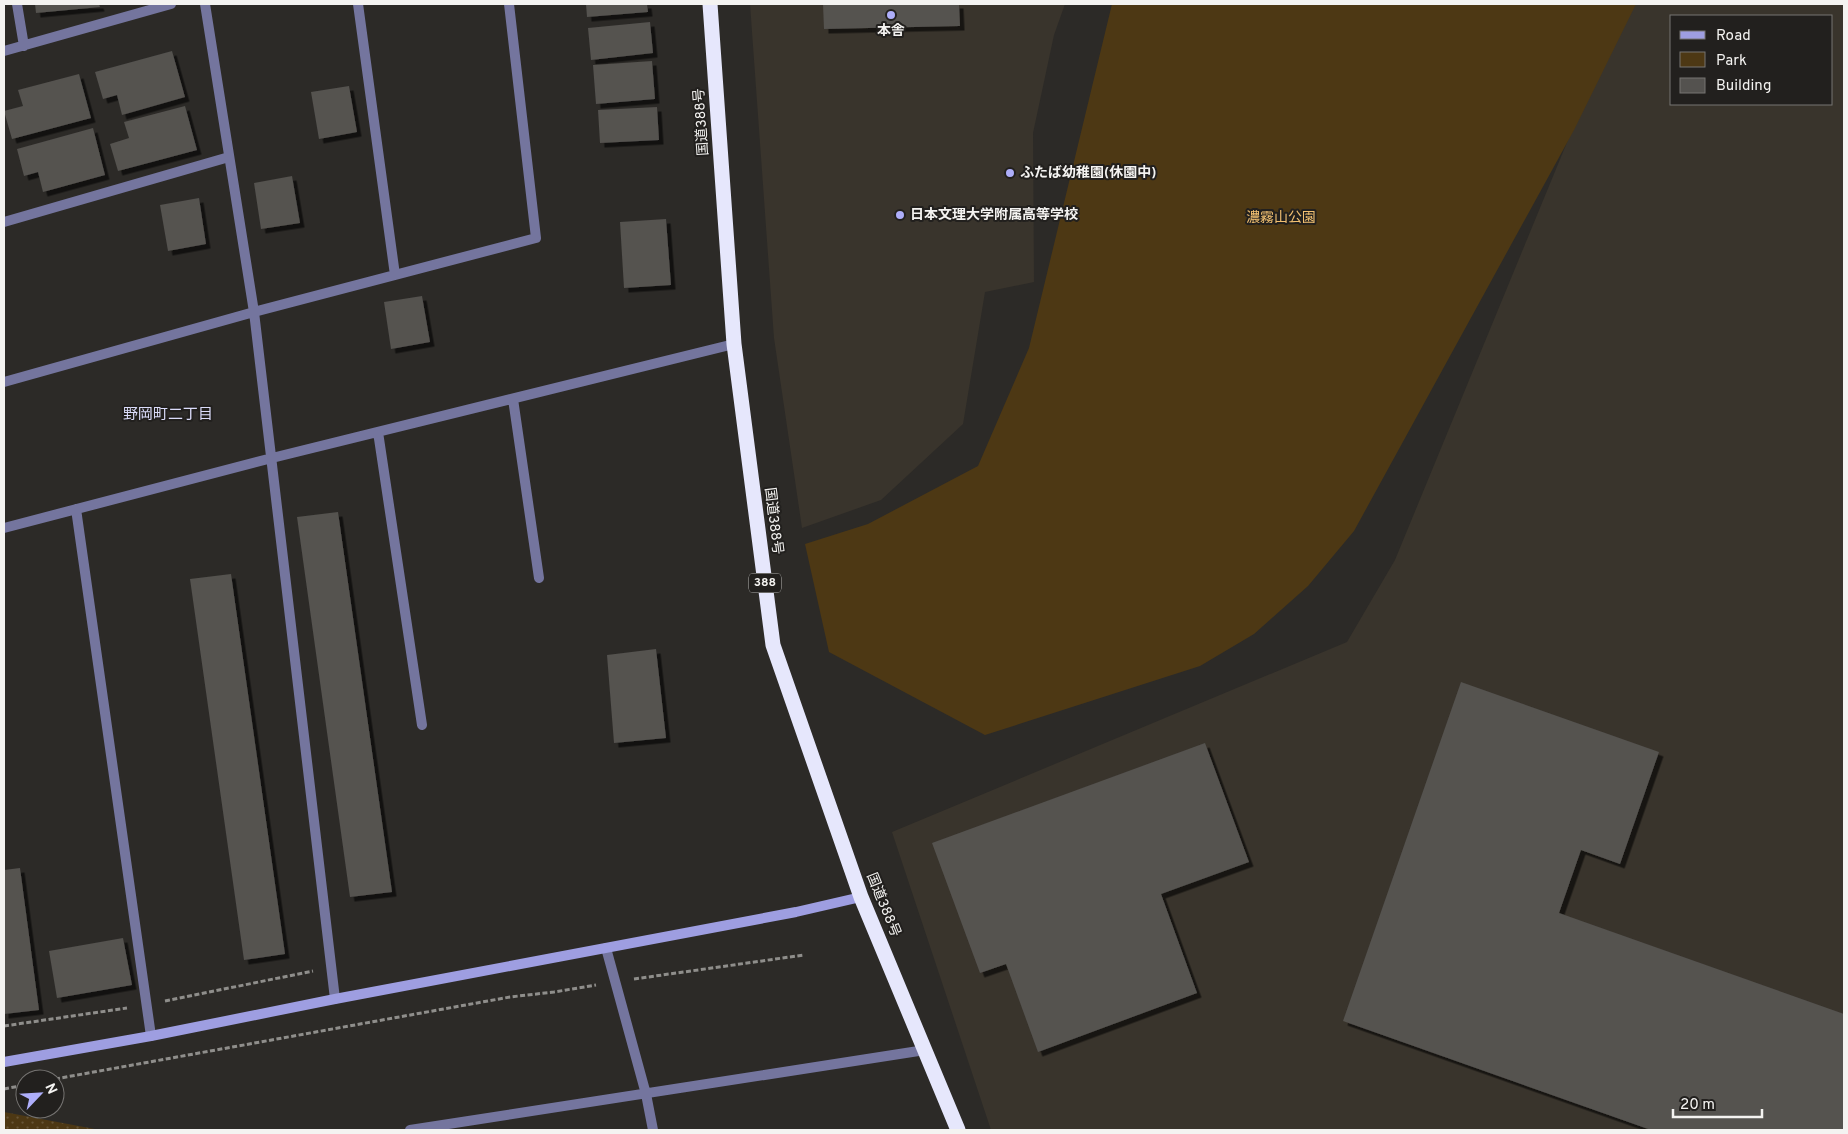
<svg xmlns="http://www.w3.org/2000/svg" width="1848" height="1134" viewBox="0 0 1848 1134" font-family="Overpass,'Noto Sans JP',sans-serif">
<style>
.built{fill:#39342c;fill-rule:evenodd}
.park{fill:#4d3814}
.garden{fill:url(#garden-dots)}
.building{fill:#54524f;filter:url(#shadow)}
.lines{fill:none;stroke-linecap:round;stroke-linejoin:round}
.path{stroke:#8f8e8b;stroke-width:3;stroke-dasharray:5 2.5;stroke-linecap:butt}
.street{stroke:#74759e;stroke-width:10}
.secondary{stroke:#9e9ee1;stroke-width:10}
.highway{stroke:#e6e7fc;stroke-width:15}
.poi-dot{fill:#aeaefa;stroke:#22201e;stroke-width:2}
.labels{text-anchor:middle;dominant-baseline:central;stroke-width:4;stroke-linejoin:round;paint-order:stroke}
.shield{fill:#22201e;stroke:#b5b4b2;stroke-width:1}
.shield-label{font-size:12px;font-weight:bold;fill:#f4f3f1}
.poi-label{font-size:14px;font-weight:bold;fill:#f4f3f1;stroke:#22201e;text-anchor:start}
.street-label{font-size:14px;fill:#f4f3f1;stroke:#22201e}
.park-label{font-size:14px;fill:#f2c071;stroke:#22201e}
.neighbourhood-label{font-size:15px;fill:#dbdcfa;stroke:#22201e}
</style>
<defs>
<pattern id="garden-dots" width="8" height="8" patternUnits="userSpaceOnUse" patternTransform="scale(1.25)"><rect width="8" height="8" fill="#4d3814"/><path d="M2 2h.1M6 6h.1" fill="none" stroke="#675537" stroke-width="1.8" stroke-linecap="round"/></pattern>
<filter id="shadow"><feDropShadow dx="4.5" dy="4.5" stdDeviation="0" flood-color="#0009"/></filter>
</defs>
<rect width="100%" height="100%" fill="#2c2a27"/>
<path class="built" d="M750,4H1065L1054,35L1033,133L1034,282L985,292L963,424L881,500L802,528L774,338Z
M1624,4H1844V1130H991L892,832L1347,642L1395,560ZM1672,16H1832V104H1672Z"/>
<path class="park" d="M1112,4H1636L1574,130L1354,531L1308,586L1254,634L1200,666L985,735L829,652L805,544L868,524L978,466L1029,348Z"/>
<path class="garden" d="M4,1112L100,1130H4Z"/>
<path class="building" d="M35,4H99L100,7L36,13Z
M586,4H647L648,12L587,17Z
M823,4H959L960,26L824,29Z
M650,22L653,53L591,60L588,28Z
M172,51L185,97L122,115L117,95L103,99L95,72Z
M652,61L655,99L596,104L593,65Z
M79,74L91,118L12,139L4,111L23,106L18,90Z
M349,86L357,132L319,139L311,92Z
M185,106L197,150L118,171L110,144L129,138L124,122Z
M657,107L659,140L600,143L598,110Z
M93,128L105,175L43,192L38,172L24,176L17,149Z
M292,176L300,223L261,229L254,183Z
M199,198L206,244L168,251L160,205Z
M666,219L671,285L624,288L620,222Z
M422,296L430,342L391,349L384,302Z
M338,512L392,892L350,897L297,517Z
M231,574L285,954L244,960L190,579Z
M656,649L666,738L614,743L607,655Z
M1461,682L1659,752L1620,864L1581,850L1559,913L1844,1014V1130H1651L1343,1021Z
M1205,743L1249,862L1161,894L1197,993L1038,1052L1006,964L980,973L932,843Z
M20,868L39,1010L4,1014V870Z
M123,938L132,985L57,998L49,951Z"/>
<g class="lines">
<path class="path" d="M634,979L804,955
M165,1001L313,971
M4,1026L127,1008
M55,1079L510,997L554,992L596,985
M4,1089L25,1085"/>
<path class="street" d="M17,4L24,46
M205,4L254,312L335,999
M358,4L395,275
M4,51L171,4
M4,222L229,157
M4,382L254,312L536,238L509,4
M513,399L539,578
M378,432L422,725
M76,509L151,1036
M4,528L272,458L734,344
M606,948L646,1094L653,1130
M410,1130L925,1050"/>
<path class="secondary" d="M4,1062L151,1036L335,999L796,912L861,897"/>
<path class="highway" d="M710,4L734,344L773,645L861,897L958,1130"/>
</g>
<g class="poi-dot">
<circle cx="891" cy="15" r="5"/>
<circle cx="1010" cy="173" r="5"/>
<circle cx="900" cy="215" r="5"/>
</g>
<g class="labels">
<rect class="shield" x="749" y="573.5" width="32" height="19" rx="4"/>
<g class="shield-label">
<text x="765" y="583">388</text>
</g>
<g class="poi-label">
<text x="891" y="31" text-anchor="middle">本舎</text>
<text x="1020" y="173">ふたば幼稚園(休園中)</text>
<text x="910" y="215">日本文理大学附属高等学校</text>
</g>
<g class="street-label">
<text transform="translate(702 122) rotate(-94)">国道388号</text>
<text transform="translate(773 521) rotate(83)">国道388号</text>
<text transform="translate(883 905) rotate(68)">国道388号</text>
</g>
<g class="park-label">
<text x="1281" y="218">濃霧山公園</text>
</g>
<g class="neighbourhood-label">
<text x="168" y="415">野岡町二丁目</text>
</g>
</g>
<rect width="1848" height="1134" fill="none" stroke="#f4f3f1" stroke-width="10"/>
<rect x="1670" y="15" width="162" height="90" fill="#22201e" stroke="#767472"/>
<rect x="1680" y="31" width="25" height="8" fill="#9e9ee1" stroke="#767472"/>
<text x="1716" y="40" font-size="15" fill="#f4f3f1">Road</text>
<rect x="1680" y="52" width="25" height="15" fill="#4d3814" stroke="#767472"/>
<text x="1716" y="65" font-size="15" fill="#f4f3f1">Park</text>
<rect x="1680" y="78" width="25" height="15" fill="#54524f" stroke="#767472"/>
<text x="1716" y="90" font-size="15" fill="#f4f3f1">Building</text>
<g transform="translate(40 1094) rotate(65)"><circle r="24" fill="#22201e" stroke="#767472"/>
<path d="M0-4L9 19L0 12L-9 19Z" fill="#aeaefa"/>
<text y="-8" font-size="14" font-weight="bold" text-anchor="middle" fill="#f4f3f1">N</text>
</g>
<path d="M1673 1109v8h89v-8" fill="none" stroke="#f4f3f1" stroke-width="2.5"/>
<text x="1680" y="1109" font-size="15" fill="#f4f3f1" stroke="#22201e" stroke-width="4" paint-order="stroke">20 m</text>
</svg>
